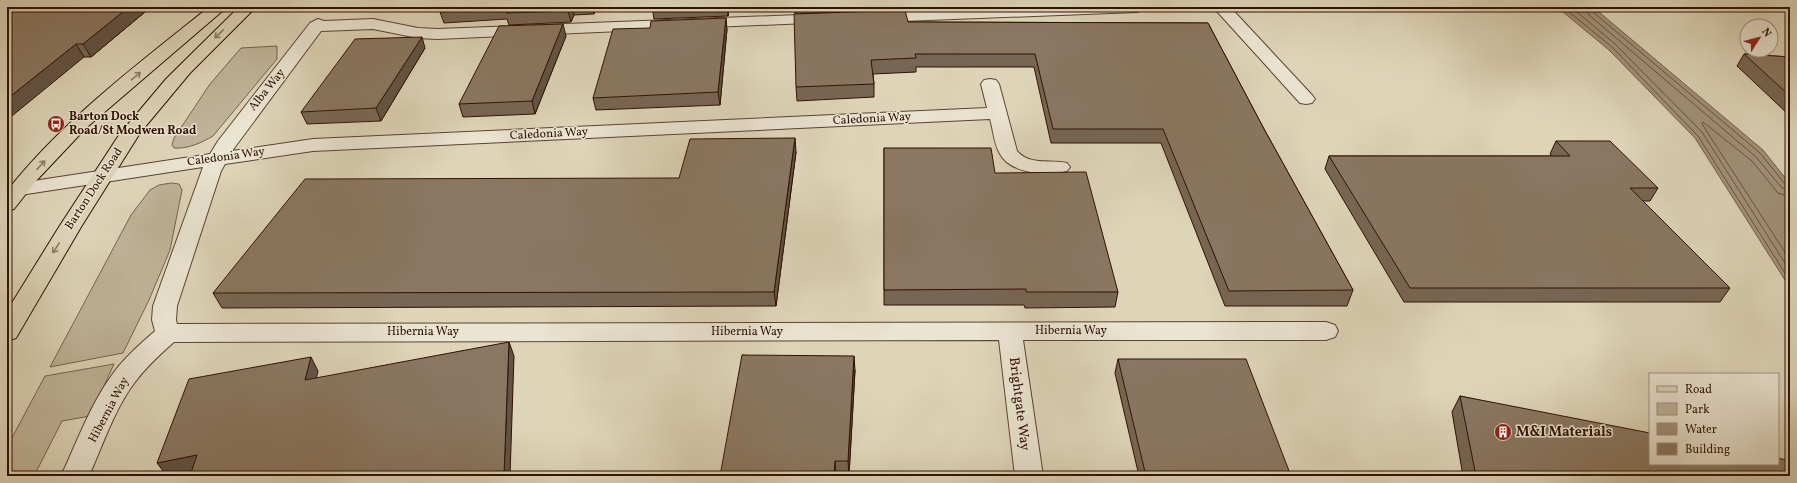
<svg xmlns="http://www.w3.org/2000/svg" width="1797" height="483" viewBox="0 0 1797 483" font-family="Vollkorn,serif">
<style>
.green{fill:#c0b49a;stroke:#78624f}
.water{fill:#a2927b;stroke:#745e4b}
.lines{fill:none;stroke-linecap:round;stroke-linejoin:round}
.shore{stroke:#685240;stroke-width:1}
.minor-casing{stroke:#5b4231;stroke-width:2}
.major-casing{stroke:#2f1104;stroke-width:2}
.minor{fill:#eae4d2;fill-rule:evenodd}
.major{fill:#ded5b9;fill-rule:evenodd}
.wall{fill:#776654;stroke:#2f1104}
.shaded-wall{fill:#615345;stroke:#2f1104}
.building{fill:#8a7762;stroke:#2f1104}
.oneway{stroke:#8f7d68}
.labels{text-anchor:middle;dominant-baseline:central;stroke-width:3;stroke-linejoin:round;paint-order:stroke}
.street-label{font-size:12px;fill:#2f1104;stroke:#eae4d2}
.poi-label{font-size:12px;font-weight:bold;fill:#2f1104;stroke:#eae4d2;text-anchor:start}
.near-street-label{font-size:14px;fill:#2f1104;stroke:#eae4d2}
.near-poi-label{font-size:14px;font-weight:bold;fill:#2f1104;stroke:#eae4d2;text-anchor:start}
</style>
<rect width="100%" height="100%" fill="#ded5b9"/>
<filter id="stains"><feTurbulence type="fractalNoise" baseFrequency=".005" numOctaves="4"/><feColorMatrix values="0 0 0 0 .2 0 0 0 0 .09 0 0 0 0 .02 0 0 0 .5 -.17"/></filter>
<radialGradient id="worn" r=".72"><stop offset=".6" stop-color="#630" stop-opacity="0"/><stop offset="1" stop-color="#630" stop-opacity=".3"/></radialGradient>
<path class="green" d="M277,46V59L213,136C201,143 188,149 174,148L172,145L174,138L210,84L241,48Z
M171,183L179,184L182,190L170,250L149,300L123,353L50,367L131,215L150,190L159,185Z
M114,364L90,416L62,421L34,476H7V447L45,376Z"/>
<path class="water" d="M1557,7H1593L1763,150L1790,184V288L1695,138L1609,50Z"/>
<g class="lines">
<path class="shore" d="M1563,7L1612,47L1698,136L1790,281
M1571,7L1615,44L1702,132L1790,271
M1586,7L1589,15L1756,157L1782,188L1790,191
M1591,7L1593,12L1760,153L1785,184L1790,186
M1790,197L1778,193L1752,161L1703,122L1702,124L1790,260"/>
<g class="minor-casing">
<path id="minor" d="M1015,7H1145L1142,10L1137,12L877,22L871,20L869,17L871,14L877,12Z
M1213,7H1230L1312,95L1315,99L1312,103L1306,104L1300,103Z
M824,14L830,16L832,19L830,22L437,39L418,38L373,29L321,31L232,151L313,139L987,108L981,84L984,80L990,79L996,80L999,84L1017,151C1030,166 1050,159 1067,163L1070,167L1067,171C1046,176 1009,174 999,152C994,143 993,129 990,119L313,151L225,164L221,171L177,306L176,320L177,324L1326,322L1335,325L1338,331L1335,337L1326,340H1023L1043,476H1015L999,340L174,342C158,356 142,371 130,389C112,416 102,447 89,476H61C77,442 90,405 112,375C124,358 140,344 155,331L152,320L153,306L203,167L7,197V185L210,154L218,141L310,23L318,19L324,21L373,19L418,28L437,29Z"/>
</g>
<g class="major-casing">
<path id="major" d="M209,7H227L86,128L36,181L14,209L7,211V191C64,119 138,64 209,7Z
M239,7H256L190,73L140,133L81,227L16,338L7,341V311L59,227L119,135L166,79Z"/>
</g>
<use href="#minor" class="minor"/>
<use href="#major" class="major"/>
</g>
<path class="wall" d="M7,7H151L91,57H84Z
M442,7H596L594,14L574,15L571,22L509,25L507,19L444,23L440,12Z
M652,7H729L728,16L654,19Z
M794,7H903V10L795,14Z
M908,22L1208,23L1264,129L1353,290L1347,306H1225L1161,143H1051L1034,67H916V72L873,74L874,84V97L797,101L796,87Z
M727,29L720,105L596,110L593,98Z
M566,36L535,114L463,117L459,104Z
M425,48L381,121L307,124L301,112Z
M1744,54L1790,57V116L1737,66Z
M1556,141L1658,188L1650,201H1643L1730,288L1720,302H1404L1325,169L1329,156H1552L1550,154Z
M884,148L995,173L1118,292L1115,307L1025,308L1024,305H884Z
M796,152L776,306L222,308L213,293L679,178Z
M742,355L855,370L849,475H836Z
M1118,359L1291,476H1139L1115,373Z
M1460,396L1790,476H1463L1452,412Z"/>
<path class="shaded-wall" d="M129,7H151L91,57L83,44Z
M570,7H572L574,15L571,22L568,11Z
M593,7H596L594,14Z
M727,7H729L728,16Z
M726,18L727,29L720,105L718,92Z
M563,24L566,36L535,114L532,101Z
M422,37L425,48L381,121L376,108Z
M76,44L84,57L7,120V99Z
M795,138L796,152L776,306L774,292Z
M509,342L514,356L510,476H504Z
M854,356L855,370L849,475L848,461Z
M311,357L318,371L313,394L305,380Z
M197,455L207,469L174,476H167L157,463Z
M835,461L836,475L834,476Z"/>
<path class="building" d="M7,7H129L83,44H76L7,99Z
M442,7H570L568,11L506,13L509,7L440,12Z
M652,7H674L652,8Z
M905,10L908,22L1208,23L1264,129L1353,290L1229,291L1163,129H1053L1035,54H915L916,58L871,60L874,84L796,87L794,14Z
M726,18L718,92L593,98L613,29L650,28L651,21Z
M563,24L532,101L459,104L499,26Z
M422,37L376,108L301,112L355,39Z
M1744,54L1790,57V96Z
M795,138L774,292L213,293L305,179L679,178L690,139Z
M1556,141H1610L1658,188H1630L1730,288H1410L1329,156H1570Z
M884,148H991L995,173L1086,172L1118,292H1026V289L884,290Z
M509,342L504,476H190L197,455L157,463L189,379L311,357L305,380Z
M742,355L854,356L848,461H835L834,476H720Z
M1118,359H1246L1291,476H1146Z
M1460,396L1650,433V464H1778V458L1790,461V476H1476Z"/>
<defs><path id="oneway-shaft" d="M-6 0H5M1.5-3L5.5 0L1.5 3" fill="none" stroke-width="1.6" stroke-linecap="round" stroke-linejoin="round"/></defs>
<g class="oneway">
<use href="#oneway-shaft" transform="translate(219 34) rotate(137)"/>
<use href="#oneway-shaft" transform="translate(136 76) rotate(-40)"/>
<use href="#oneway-shaft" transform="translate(41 165) rotate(-47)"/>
<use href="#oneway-shaft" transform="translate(56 248) rotate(123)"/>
</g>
<defs>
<g id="bus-disc" transform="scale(0.9)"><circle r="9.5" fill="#8f2418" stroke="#eae4d2"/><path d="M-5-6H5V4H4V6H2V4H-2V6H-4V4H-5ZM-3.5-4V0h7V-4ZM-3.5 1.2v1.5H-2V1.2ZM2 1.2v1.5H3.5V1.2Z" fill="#fff"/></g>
<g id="building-disc" transform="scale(0.9)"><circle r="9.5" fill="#8f2418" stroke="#eae4d2"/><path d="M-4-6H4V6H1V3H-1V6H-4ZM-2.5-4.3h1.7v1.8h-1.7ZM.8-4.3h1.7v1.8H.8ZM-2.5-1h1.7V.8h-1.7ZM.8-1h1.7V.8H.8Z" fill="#fff"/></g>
</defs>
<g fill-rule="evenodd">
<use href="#bus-disc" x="56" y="124"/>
<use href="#building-disc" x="1503" y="432"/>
</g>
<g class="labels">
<g class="street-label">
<text transform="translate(267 90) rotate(-51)">Alba Way</text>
<text transform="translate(872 119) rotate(-3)">Caledonia Way</text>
<text transform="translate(549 134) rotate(-3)">Caledonia Way</text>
<text transform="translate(226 157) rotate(-8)">Caledonia Way</text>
<text transform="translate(94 189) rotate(-57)">Barton Dock Road</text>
<text x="1071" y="331">Hibernia Way</text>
<text x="423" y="332">Hibernia Way</text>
<text x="747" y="332">Hibernia Way</text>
<text transform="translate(109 410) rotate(-62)">Hibernia Way</text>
</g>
<g class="poi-label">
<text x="69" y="117">Barton Dock<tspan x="69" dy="14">Road/St Modwen Road</tspan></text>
</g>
<g class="near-street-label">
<text transform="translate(1019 404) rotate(83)">Brightgate Way</text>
</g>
<g class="near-poi-label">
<text x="1516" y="432">M&amp;I Materials</text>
</g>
</g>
<rect width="1797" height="483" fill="none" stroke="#ded5b9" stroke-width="24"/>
<rect x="8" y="8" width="1781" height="467" fill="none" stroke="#2f1104" stroke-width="2"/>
<rect x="12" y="12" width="1773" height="459" fill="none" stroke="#2f1104"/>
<rect x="1649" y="373" width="130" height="92" fill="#eae4d2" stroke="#9f9080"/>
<rect x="1657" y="386" width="20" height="6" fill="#ded5b9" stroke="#9f9080"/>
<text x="1685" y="393" font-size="12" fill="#2f1104">Road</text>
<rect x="1657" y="403" width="20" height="12" fill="#c0b49a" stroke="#9f9080"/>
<text x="1685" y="413" font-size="12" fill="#2f1104">Park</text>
<rect x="1657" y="423" width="20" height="12" fill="#a2927b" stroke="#9f9080"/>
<text x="1685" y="433" font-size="12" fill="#2f1104">Water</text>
<rect x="1657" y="443" width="20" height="12" fill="#8a7762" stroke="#9f9080"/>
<text x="1685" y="453" font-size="12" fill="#2f1104">Building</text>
<g transform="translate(1759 38) rotate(54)"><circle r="19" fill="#eae4d2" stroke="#9f9080"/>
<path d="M0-3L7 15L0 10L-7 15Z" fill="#8f2418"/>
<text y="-6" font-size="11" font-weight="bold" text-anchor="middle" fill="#2f1104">N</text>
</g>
<rect width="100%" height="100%" filter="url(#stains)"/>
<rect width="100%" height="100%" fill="url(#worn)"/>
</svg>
